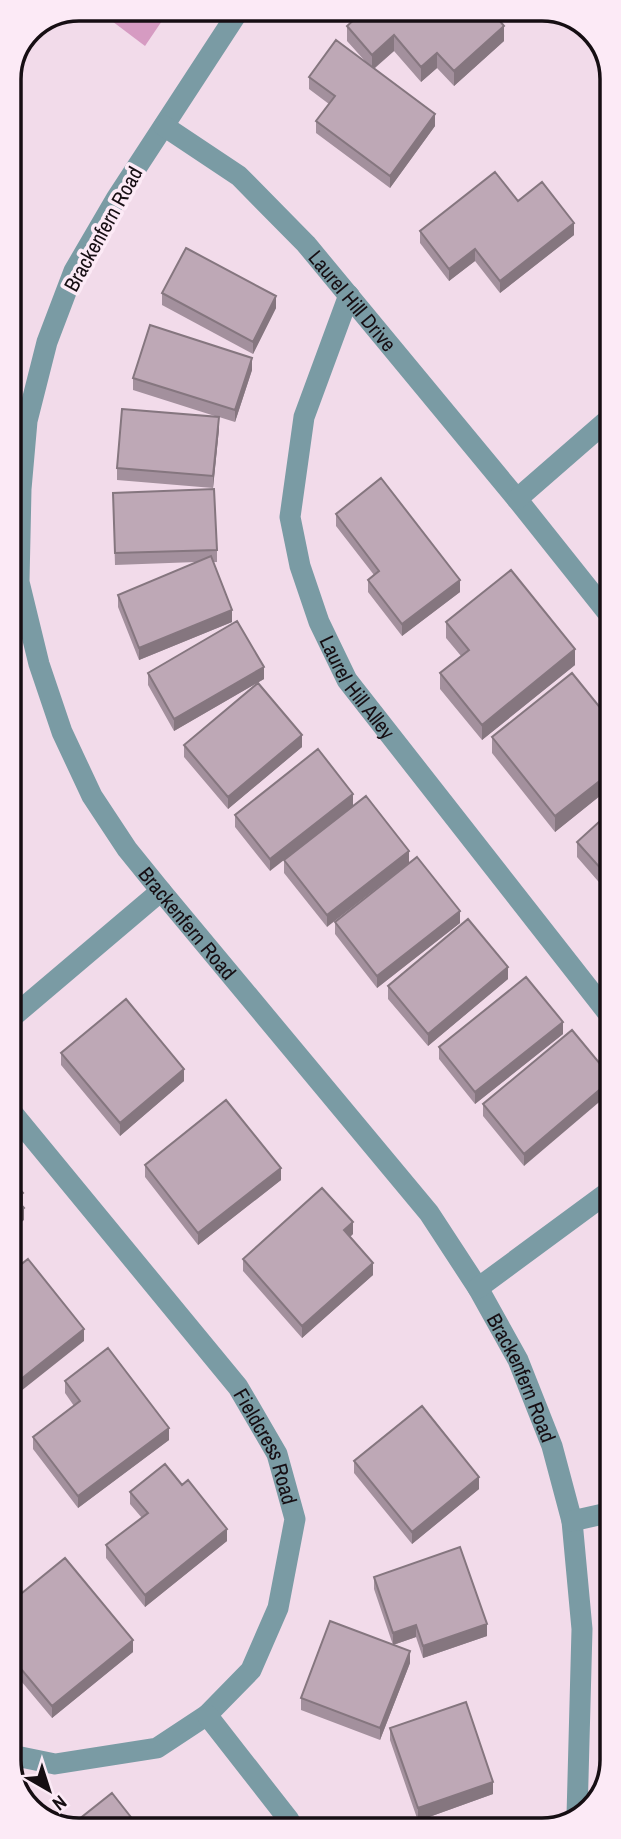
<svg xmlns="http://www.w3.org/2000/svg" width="621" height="1839" viewBox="0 0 621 1839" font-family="'Archivo Narrow',sans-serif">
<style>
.forest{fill:#d69bc2}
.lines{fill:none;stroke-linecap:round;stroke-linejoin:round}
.minor{stroke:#7a9ba4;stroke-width:21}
.wall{fill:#a3909d}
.shaded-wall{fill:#85767f}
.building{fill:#bea8b6;stroke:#85767f;stroke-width:2}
.labels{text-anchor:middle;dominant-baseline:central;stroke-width:7;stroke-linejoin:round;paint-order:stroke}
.street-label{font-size:21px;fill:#160e13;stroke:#fceaf6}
.rim{fill:none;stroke:#160e13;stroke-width:3.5}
</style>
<rect width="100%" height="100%" fill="#f2dbea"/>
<path class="forest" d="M96,9H170L145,46Z"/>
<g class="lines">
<g class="minor">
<path id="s1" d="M240,9L116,199L74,271L47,342L27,421L21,489L19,582L39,664L62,732L92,796L127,849L161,891L429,1213L478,1288L518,1360L552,1446L572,1521L582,1629L577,1816"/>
<path id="s2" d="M164,126L239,176L306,244L517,499L611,617"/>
<path id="s3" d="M349,295L304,417L290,517L300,566L319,622L347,680L611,1017"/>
<path d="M517,499L610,418"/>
<path d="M10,1019L161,891"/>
<path id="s4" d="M10,1110L238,1387L277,1454L295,1519L278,1608L251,1670L207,1715L157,1748L55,1764L11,1755"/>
<path d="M478,1288L611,1190"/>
<path d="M572,1521L612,1512"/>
<path d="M207,1715L289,1820"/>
</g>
</g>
<path class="wall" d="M347,26L504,41L454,86L437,68L421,82L394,51L374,69L435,126L390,188L316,133V121L329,104L309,89V77L365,61L347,41Z
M518,201L574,235L500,293L475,261L449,281L420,243V231Z
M162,293L276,308L253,354L162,305Z
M252,370L235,422L219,417V429L213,488L117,480V468L218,417L133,390V378Z
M113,493L217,550V562H213L232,622L139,660L118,607V595L196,562L115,565Z
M611,510V542L601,530V518Z
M336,514L460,592L402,636L368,592V580L374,575L336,526Z
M446,622L575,665L482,740L440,689V673L461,656L446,638Z
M148,673L264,679L174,731L148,685Z
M611,721V787L555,832L492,753V737Z
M184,745L302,747L228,809L184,757Z
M318,749L270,871L235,827V815Z
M366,796L327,927L284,873V860Z
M611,811V896L577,857V842Z
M335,922L460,923L377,988L335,934Z
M508,979L428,1046L388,999V986Z
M572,1030L524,1166L483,1116V1104Z
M563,1034L475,1104L439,1059V1047Z
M61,1053L184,1081L120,1136L61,1065Z
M145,1165L281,1180L198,1245L145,1177Z
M353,1234L350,1237L373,1275L302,1338L243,1271V1259Z
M65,1381L169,1440L78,1508L33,1449V1437L74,1406L65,1393Z
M354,1461L479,1489L412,1544L354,1473Z
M130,1492L227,1541L145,1607L106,1558V1545L142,1518L130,1504Z
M374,1577L487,1636L423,1658L416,1637L393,1645L410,1663L380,1740L301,1710V1698L393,1645L374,1589Z
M11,1602L133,1652L52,1718L11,1669Z
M390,1728L493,1794L418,1821L390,1740Z"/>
<path class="shaded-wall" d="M504,26V41L454,86V71Z
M394,35V51L372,70V55Z
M437,53V68L421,82V67Z
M435,114V126L390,188V176Z
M574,223V235L500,293V281Z
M475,249V261L449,281V269Z
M276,296V308L253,354V342Z
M252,358V370L235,422V410Z
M219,417V429L213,488V476Z
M460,580V592L402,636V624Z
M232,610V622L139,660V648Z
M575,649V665L482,740V725Z
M264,667V679L174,731V719Z
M302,735V747L228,809V797Z
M611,772V787L555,832V816Z
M353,794V806L270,871V859Z
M409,851V863L327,927V915Z
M460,911V923L377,988V976Z
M508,967V979L428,1046V1034Z
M563,1022V1034L475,1104V1092Z
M184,1069V1081L120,1136V1123Z
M611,1080V1092L524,1166V1154Z
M281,1168V1180L198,1245V1233Z
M23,1193V1205L16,1211V1199Z
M24,1208V1220L10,1232V1220Z
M353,1222V1234L344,1242V1230Z
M373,1263V1275L302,1338V1326Z
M84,1329V1341L11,1399V1387Z
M169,1428V1440L78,1508V1496Z
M479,1477V1489L412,1544V1532Z
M227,1529V1541L145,1607V1595Z
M487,1624V1636L423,1658V1646Z
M416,1625V1637L393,1645V1633Z
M133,1640V1652L52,1718V1706Z
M410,1651V1663L380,1740V1728Z
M493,1782V1794L418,1821V1808Z"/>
<path class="building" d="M366,9H490L504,26L454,71L437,53L421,67L394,35L372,55L347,26Z
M336,40L435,114L390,176L316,121L335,96L309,77Z
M495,172L518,201L542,182L574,223L500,281L475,249L449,269L420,231Z
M186,248L276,296L253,342L162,293Z
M150,325L252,358L235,410L133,378Z
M122,409L219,417L213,476L117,468Z
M381,478L460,580L402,624L368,580L379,571L336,514Z
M214,489L217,550L115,553L113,493Z
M611,510V530L601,518Z
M211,556L232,610L139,648L118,595Z
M511,570L575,649L482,725L440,673L469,650L446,622Z
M237,621L264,667L174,719L148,673Z
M572,673L611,721V772L555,816L492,737Z
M258,683L302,735L228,797L184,745Z
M318,749L353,794L270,859L235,815Z
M366,796L409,851L327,915L284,860Z
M611,811V880L577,842Z
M417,857L460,911L377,976L335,922Z
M468,919L508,967L428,1034L388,986Z
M526,977L563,1022L475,1092L439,1047Z
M126,999L184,1069L120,1123L61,1053Z
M572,1030L611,1077V1080L524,1154L483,1104Z
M226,1100L281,1168L198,1233L145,1165Z
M12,1181L23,1193L16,1199L24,1208L10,1220V1182Z
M322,1188L353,1222L344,1230L373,1263L302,1326L243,1259Z
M28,1259L84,1329L11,1387L10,1273Z
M108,1348L169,1428L78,1496L33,1437L80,1401L65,1381Z
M422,1406L479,1477L412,1532L354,1461Z
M165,1464L182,1485L188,1480L227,1529L145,1595L106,1545L148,1513L130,1492Z
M460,1547L487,1624L423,1646L416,1625L393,1633L374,1577Z
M65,1558L133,1640L52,1706L11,1657V1602Z
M330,1621L410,1651L380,1728L301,1698Z
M466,1702L493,1782L418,1808L390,1728Z
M112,1793L141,1830H74L68,1828Z"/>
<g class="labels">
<g class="street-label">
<text transform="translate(103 229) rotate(-61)">Brackenfern Road</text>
<text stroke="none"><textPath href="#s2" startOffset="259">Laurel Hill Drive</textPath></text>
<text stroke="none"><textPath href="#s3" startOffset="416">Laurel Hill Alley</textPath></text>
<text stroke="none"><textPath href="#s1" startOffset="1015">Brackenfern Road</textPath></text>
<text stroke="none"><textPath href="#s1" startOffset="1582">Brackenfern Road</textPath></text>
<text stroke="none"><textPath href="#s4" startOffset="425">Fieldcress Road</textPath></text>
</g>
</g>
<path d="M0 0H621V1839H0ZM79 21H542A58 58 0 0 1 600 79V1760A58 58 0 0 1 542 1818H79A58 58 0 0 1 21 1760V79A58 58 0 0 1 79 21Z" fill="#fceaf6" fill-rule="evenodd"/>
<path class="rim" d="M79 21H542A58 58 0 0 1 600 79V1760A58 58 0 0 1 542 1818H79A58 58 0 0 1 21 1760V79A58 58 0 0 1 79 21Z"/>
<g transform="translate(49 1790) rotate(141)" stroke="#fceaf6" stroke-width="5" paint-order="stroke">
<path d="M0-5L12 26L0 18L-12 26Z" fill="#160e13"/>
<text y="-10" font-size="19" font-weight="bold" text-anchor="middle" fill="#160e13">N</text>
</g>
</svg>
